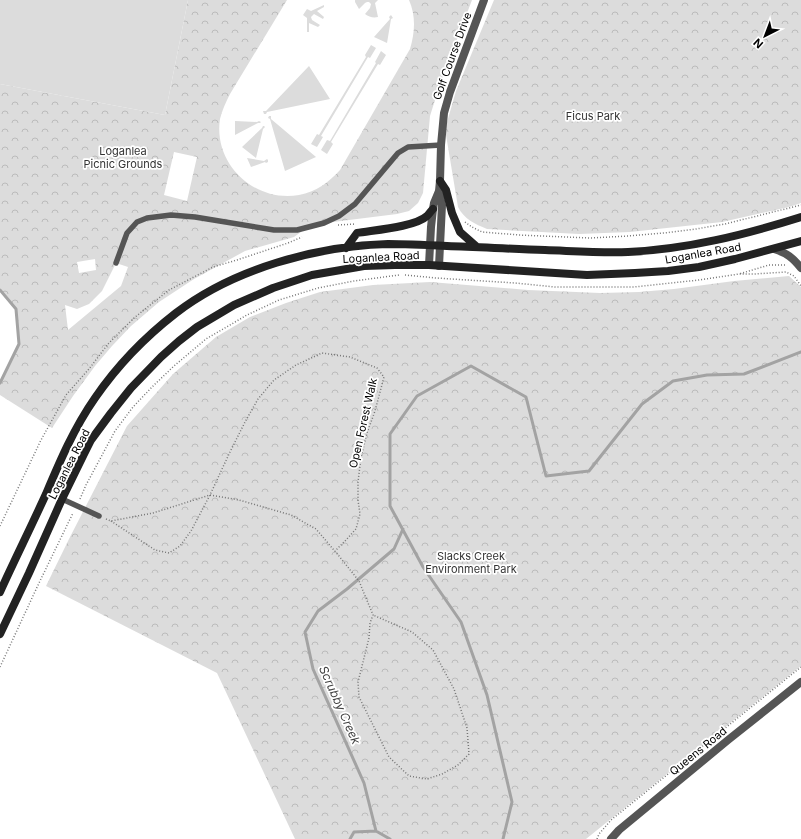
<svg xmlns="http://www.w3.org/2000/svg" width="801" height="839" viewBox="0 0 801 839" font-family="Inter,sans-serif">
<style>
.grass{fill:#dcdcdc}
.park{fill:url(#park-crowns);fill-rule:evenodd}
.lines{fill:none;stroke-linecap:round;stroke-linejoin:round}
.stream{stroke:#a3a3a3;stroke-width:3}
.path{stroke:#777;stroke-width:1.5;stroke-dasharray:1 2;stroke-linecap:butt}
.service{stroke:#555;stroke-width:5.5}
.minor{stroke:#555;stroke-width:8}
.tertiary{stroke:#555;stroke-width:8}
.secondary{stroke:#222;stroke-width:8}
.labels{text-anchor:middle;dominant-baseline:central;stroke-width:3.5;stroke-linejoin:round;paint-order:stroke}
.street-label{font-size:11px;fill:#000;stroke:#fff}
.park-label{font-size:11px;fill:#333;stroke:#fff}
.water-label{font-size:12px;font-style:italic;fill:#444;stroke:#fff}
</style>
<defs>
<pattern id="park-crowns" width="20" height="18" patternUnits="userSpaceOnUse"><rect width="20" height="18" fill="#dcdcdc"/><path d="M2 6a3 3 0 1 1 6 0M12 15a3 3 0 1 1 6 0" fill="none" stroke="#bbb"/></pattern>
</defs>
<rect width="100%" height="100%" fill="#fff"/>
<path class="grass" d="M0,0H188L165,115L0,84Z
M355,0H378L375,3L378,17C373,18 369,17 365,14L370,8L371,4L369,2H367L365,3L359,9L355,2Z
M324,5V7L317,11L324,17L323,19L314,14L311,17L312,20L320,25L318,27L309,23V32H307V18L303,15L307,9L311,11Z
M391,15L393,18L391,19L387,43L374,37L390,19L389,17Z
M371,45L376,48L370,58L368,57L321,136L323,137L317,147L311,144L317,134L319,135L366,57L365,55Z
M381,51L386,55L380,65L378,64L331,142L333,144L327,154L321,150L327,140L330,141L376,63L375,62Z
M309,66L330,99L267,112L266,114H264L263,111H266Z
M269,116H271V119L316,157L285,171L270,119L268,118Z
M235,121L257,122L259,121L261,122L260,123H258L235,135Z
M263,126H264L265,127L263,129L256,158L242,147L262,128Z
M247,158L264,161L267,159L268,160V162L266,163L265,162L251,167Z"/>
<path class="park" d="M188,0H287L230,94C226,102 222,110 220,119C213,164 255,203 299,195C316,192 329,182 340,170L410,49C415,32 416,16 409,0H472L440,84L430,116L423,193L418,203L409,211L397,214L333,222L305,229L294,237L245,251L194,279L159,302L131,326L112,346L95,366L73,396L52,428L0,395V383L19,344L16,309L0,290V84L165,115ZM174,152L197,157L187,201L164,195ZM95,259L96,270L79,273L77,262ZM116,263L128,267L121,286L68,330L65,305L77,309L89,304L102,291Z
M494,0H801V203L789,207L722,222L630,232L579,234L487,229C475,224 464,219 458,207L445,129L456,91Z
M789,276L801,287V666L586,839H295L217,673L46,586L69,539L127,426L173,374L216,337L250,317L286,303L320,292L373,285L430,282L528,290L600,293L639,292L674,289L734,281Z"/>
<g class="lines">
<path class="stream" d="M0,290L16,309L19,344L0,383
M376,831L364,783L313,669L305,632L318,611L347,589L394,549L403,529
M350,839L354,832L376,831L390,839
M503,839L512,802L487,695L461,622L423,567L390,506V434L417,396L471,366L526,397L546,476L589,471L642,404L673,381L707,375L744,374L801,352"/>
<path class="path" d="M465,222L472,227L482,232L519,235L591,238L628,236L664,233L696,229L725,224L801,205
M338,225L356,224
M785,265H769L739,274H754L786,272L794,276L801,286
M405,275L436,278L515,283L555,287H634L699,280L739,274
M80,499L86,485L115,431L133,407L152,387L174,366L206,339L247,315L279,300L318,288L354,281L399,275
M106,519L111,521L153,513L210,495L239,500L291,515L316,529L339,556L359,581L373,615L370,623L369,638L358,682L359,697L389,757L409,776L427,779L442,774L458,765L469,754L467,728L454,689L433,650L412,632L373,615
M111,521L155,550L169,553L180,546L191,531L210,495L229,454L245,422L258,399L274,380L296,365L322,353L350,357L377,368L384,377L375,411L367,433L361,457L358,482V500L360,514L356,529L345,541L335,551
M0,526L41,440L66,395L89,369L108,344L134,318L169,290L213,267L237,260L288,243L302,237
M0,667L39,583L73,513
M597,839L599,834L611,820L801,667"/>
<path class="service" d="M116,263L127,233L137,222L147,218L171,215L195,217L274,230H297L324,223L339,216L355,204L398,153L408,147L441,145
M62,499L99,516"/>
<path class="minor" d="M439,191L442,205L439,266
M429,265L431,227L433,209L434,203L439,191L440,181L441,145L444,113L450,92L484,0"/>
<path class="tertiary" d="M774,249C787,253 793,258 801,268
M611,839L619,830L728,740L801,682"/>
<path class="secondary" d="M440,181L446,190L452,213L460,232L477,247
M346,248L357,233C374,230 415,227 427,216C429,214 431,211 433,209
M0,592C15,559 31,527 46,494C60,461 74,428 95,398C117,366 145,337 176,313C233,269 316,246 388,244C407,244 427,245 447,246C479,247 512,249 545,250C573,251 600,253 628,252C688,249 744,235 801,217
M0,634L29,573L62,499L84,454L91,440L111,413L131,388L161,357L179,341L197,327L234,305L273,288L312,275L364,266L395,265H429L587,275L635,273L668,271L699,267L735,259L801,241"/>
</g>
<g class="labels">
<g class="street-label">
<text transform="translate(452 56) rotate(-70)">Golf Course Drive</text>
<text transform="translate(703 253) rotate(-10)">Loganlea Road</text>
<text transform="translate(381 257) rotate(-3)">Loganlea Road</text>
<text transform="translate(363 423) rotate(-77)">Open Forest Walk</text>
<text transform="translate(69 464) rotate(-63)">Loganlea Road</text>
<text transform="translate(698 751) rotate(-39)">Queens Road</text>
</g>
<g class="park-label">
<text x="593" y="116">Ficus Park</text>
<text x="123" y="151">Loganlea<tspan x="123" dy="13">Picnic Grounds</tspan></text>
<text x="471" y="556">Slacks Creek<tspan x="471" dy="13">Environment Park</tspan></text>
</g>
<g class="water-label">
<text transform="translate(340 705) rotate(66)">Scrubby Creek</text>
</g>
</g>
<g transform="translate(765 36) rotate(222)" stroke="#ffffff" stroke-width="3" paint-order="stroke">
<path d="M0-3L7 15L0 10L-7 15Z" fill="#000000"/>
<text y="-6" font-size="11" font-weight="bold" text-anchor="middle" fill="#000000">N</text>
</g>
</svg>
